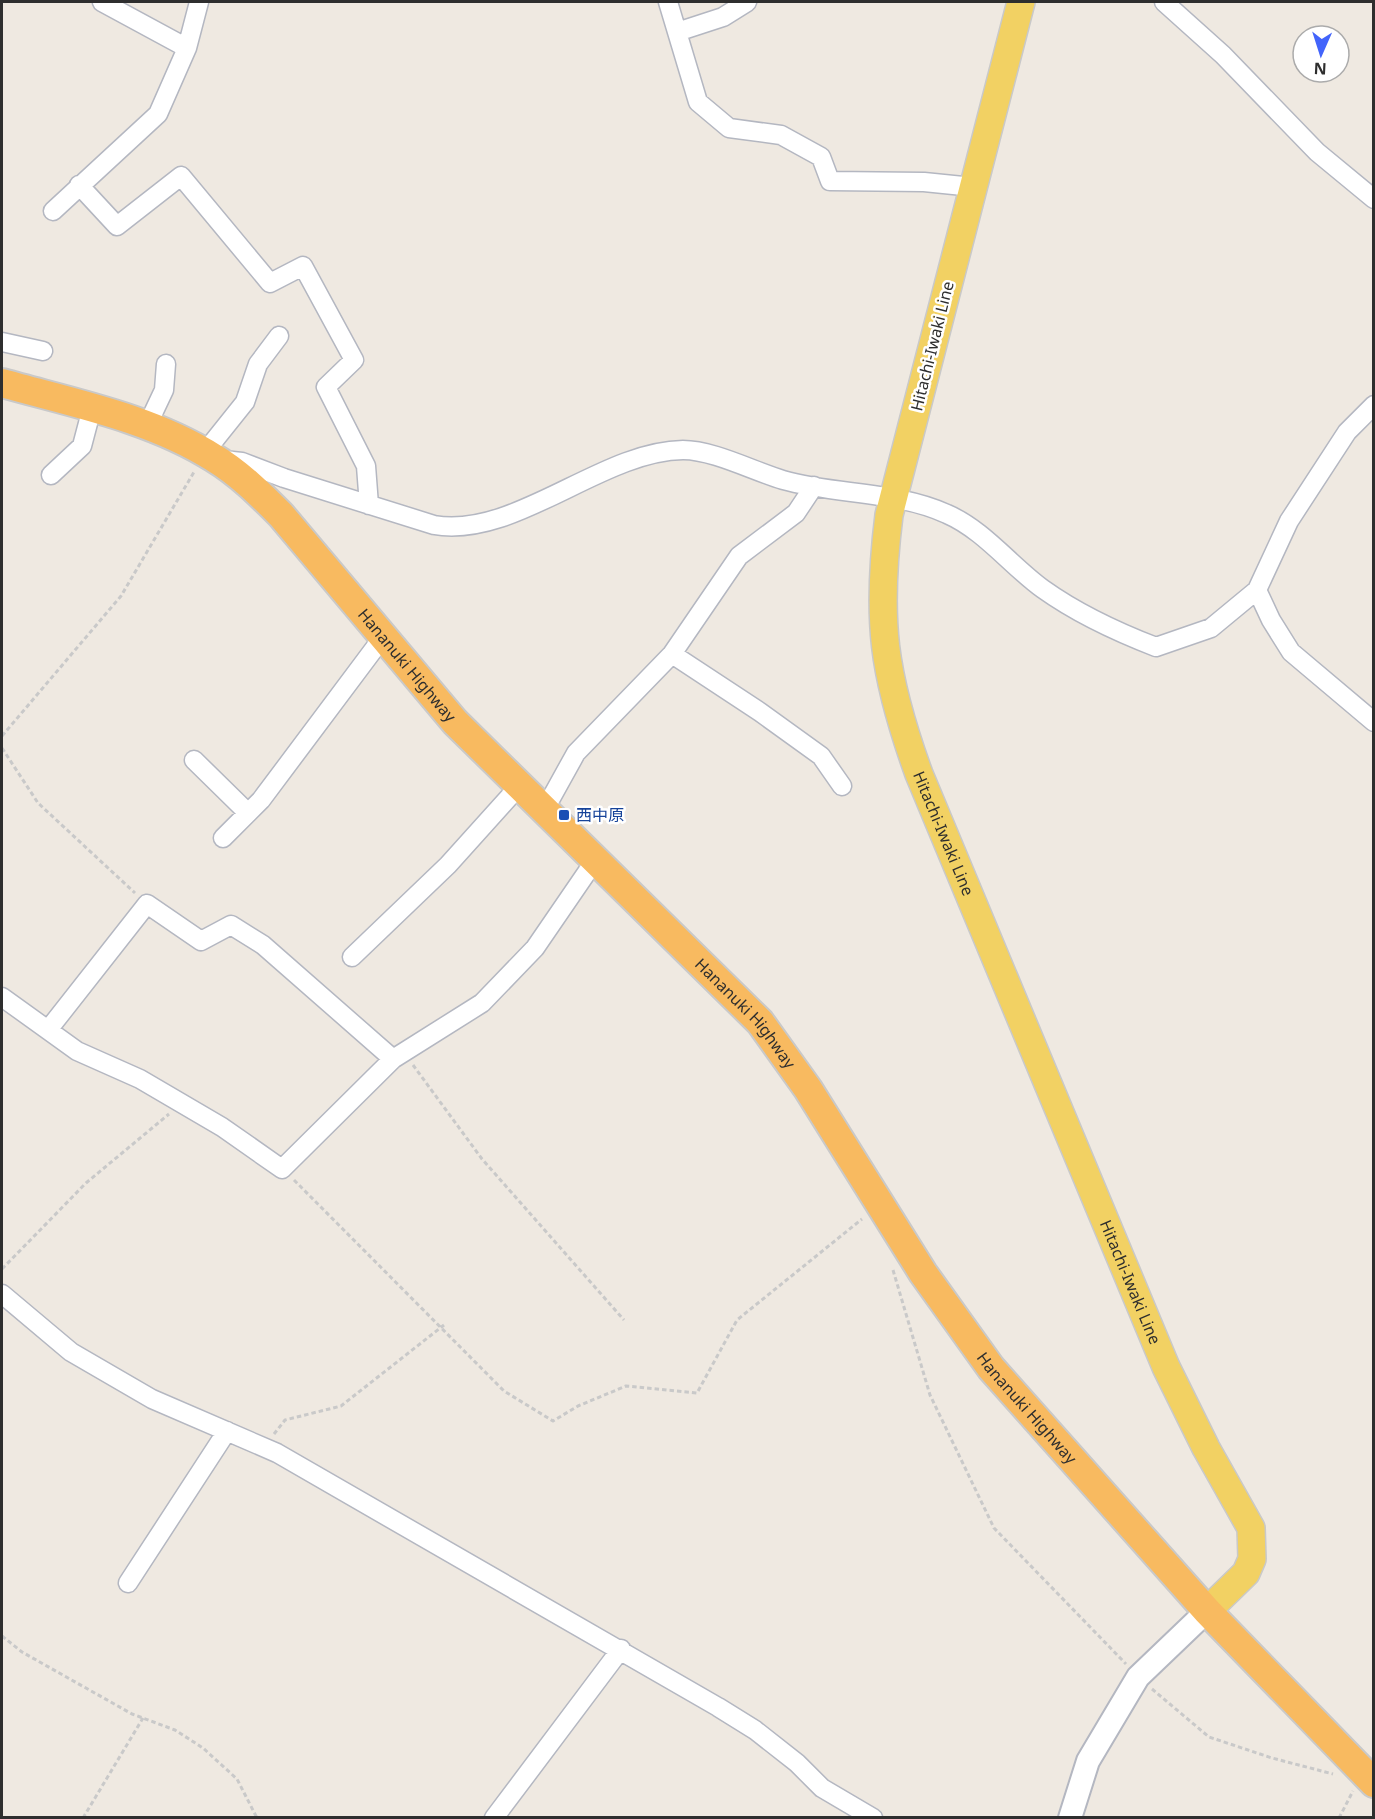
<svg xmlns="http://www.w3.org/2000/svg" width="1375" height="1819" viewBox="0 0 1375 1819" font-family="'Noto Sans','Noto Sans JP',sans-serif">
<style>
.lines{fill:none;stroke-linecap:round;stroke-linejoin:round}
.minor-casing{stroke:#b4b7c1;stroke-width:21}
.tertiary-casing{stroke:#b4b7c1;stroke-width:26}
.primary-casing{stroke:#c9c9c9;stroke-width:30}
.trunk-casing{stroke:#c9c9c9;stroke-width:32}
.path{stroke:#c9c9c9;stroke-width:3;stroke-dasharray:4.5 3;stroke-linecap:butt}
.minor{stroke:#fff;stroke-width:18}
.tertiary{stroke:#fff;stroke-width:22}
.primary{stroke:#f2d163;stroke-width:27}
.trunk{stroke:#f8ba60;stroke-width:28}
.transit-dot{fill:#1a4fb4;stroke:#fff;stroke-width:2}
.labels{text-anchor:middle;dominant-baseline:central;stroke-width:5;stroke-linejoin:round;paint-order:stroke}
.street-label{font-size:16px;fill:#2e2e2e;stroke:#fff}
.transit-label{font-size:16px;fill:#164399;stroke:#fff;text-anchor:start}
</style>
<rect width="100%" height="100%" fill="#efe9e1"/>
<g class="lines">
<g class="minor-casing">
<path id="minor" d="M102,2L187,48
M668,2L698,102L729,128L781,135L821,157L830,181L924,182L973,187
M1164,2L1223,55L1317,152L1374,199
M677,32L723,17L747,2
M79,185L117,226L181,176L270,283L303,266L354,360L326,387L366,466L369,505
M53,211L158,114L187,48L199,2
M2,342L43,351
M147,426L164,390L166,364
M205,452L245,402L258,364L279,336
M223,460L242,462L284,478L434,525C515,539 601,451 683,450C713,450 753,471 783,480C836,495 897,491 947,514C984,530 1011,566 1043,589C1078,614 1117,632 1156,647L1211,628L1257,590L1289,521L1347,432L1374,405
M51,475L82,446L92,408
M1257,590L1271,620L1291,652L1374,722
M672,654L760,712L821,756L842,786
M194,760L248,813
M545,809L576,753L672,654L739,556L796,513L814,486
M223,838L261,800L383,637
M352,957L448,865L520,785
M2,997L77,1051L140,1079L222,1127L282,1169L393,1059L482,1003L535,948L596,859
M48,1030L147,904L201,941L231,925L263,945L393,1059
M2,1294L71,1352L152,1399L277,1453L718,1707L755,1730L797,1763L822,1788L873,1818
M128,1583L227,1431
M494,1818L621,1649"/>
</g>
<g class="tertiary-casing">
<path id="tertiary" d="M1070,1818L1088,1761L1138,1677L1207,1611"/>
</g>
<g class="primary-casing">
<g id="primary">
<path id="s1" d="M1021,2L889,515C876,619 883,675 919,774L1166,1367L1206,1448L1251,1528L1252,1559L1246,1573L1207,1611"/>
</g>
</g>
<g class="trunk-casing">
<g id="trunk">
<path id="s2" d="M2,383C73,403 151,418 214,458C239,473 260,494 281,515L455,722L760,1022L808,1089L923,1273L991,1368L1207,1611L1374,1783"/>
</g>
</g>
<path class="path" d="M2,736L121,596L194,472
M2,748L38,803L135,893
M413,1065L482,1159L624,1320
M294,1180L504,1391L553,1421L578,1406L626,1386L697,1393L737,1320L862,1219
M2,1269L86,1183L169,1114
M893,1270L930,1395L994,1528L1126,1664
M274,1434L285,1420L341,1406L444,1325
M2,1636L22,1652L132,1714L175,1730L203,1748L237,1779L257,1818
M1152,1689L1209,1737L1272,1758L1333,1774
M83,1818L143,1718
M1339,1818L1353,1791"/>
<use href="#minor" class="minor"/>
<use href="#tertiary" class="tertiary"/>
<use href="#primary" class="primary"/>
<use href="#trunk" class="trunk"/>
</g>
<rect class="transit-dot" x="558" y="809" width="12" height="12" rx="3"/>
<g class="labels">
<g class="street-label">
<text transform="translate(932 346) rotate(-76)">Hitachi-Iwaki Line</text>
<text stroke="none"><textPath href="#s2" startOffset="510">Hananuki Highway</textPath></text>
<text stroke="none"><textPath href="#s1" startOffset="858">Hitachi-Iwaki Line</textPath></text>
<text stroke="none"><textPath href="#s2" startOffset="996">Hananuki Highway</textPath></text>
<text stroke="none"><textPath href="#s1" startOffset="1344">Hitachi-Iwaki Line</textPath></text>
<text stroke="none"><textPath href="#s2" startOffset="1482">Hananuki Highway</textPath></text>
</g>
<g class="transit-label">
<text x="576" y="815">西中原</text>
</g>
</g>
<rect width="1375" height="1819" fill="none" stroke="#2e2e2e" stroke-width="6"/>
<g transform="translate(1321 54) rotate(183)"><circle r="28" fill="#ffffff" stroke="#ababab" stroke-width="1.5"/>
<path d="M0-4.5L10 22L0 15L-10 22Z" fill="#4264fb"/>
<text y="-9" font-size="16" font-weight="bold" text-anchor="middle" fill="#2e2e2e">N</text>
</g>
</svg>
